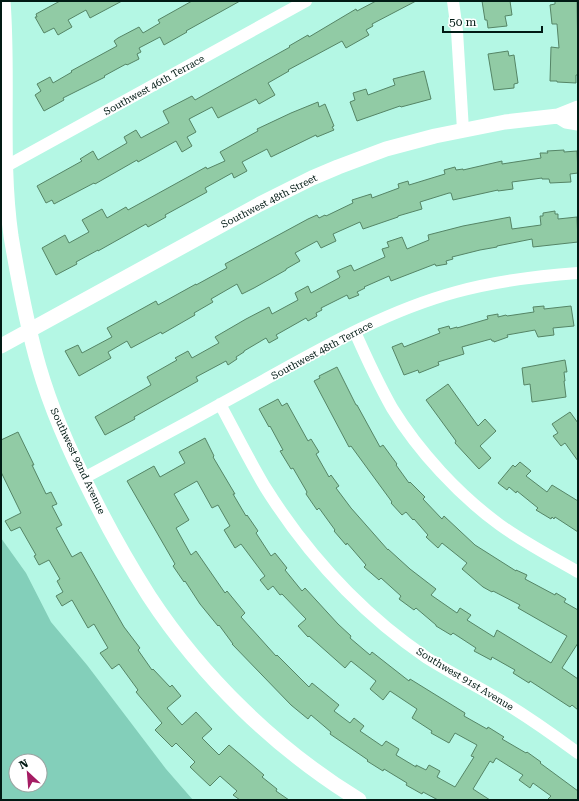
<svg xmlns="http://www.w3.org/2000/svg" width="579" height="801" viewBox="0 0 579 801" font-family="'Roboto Serif',serif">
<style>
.water{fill:#83cfba;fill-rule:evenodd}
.building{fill:#91cba5;stroke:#558566;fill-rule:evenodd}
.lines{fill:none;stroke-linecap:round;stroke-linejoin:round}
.minor{stroke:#fff;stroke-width:12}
.tertiary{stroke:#fff;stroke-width:15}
.labels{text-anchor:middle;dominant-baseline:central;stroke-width:3.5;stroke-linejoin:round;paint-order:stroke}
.street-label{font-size:10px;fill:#011a14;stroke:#fff}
</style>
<rect width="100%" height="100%" fill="#b4f7e4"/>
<path class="water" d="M1,538L26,573L51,622L87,665L166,769L193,800H1ZM16,761H40V785H16Z"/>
<path class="building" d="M60,1H122L90,18L86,10L68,20L72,27L58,35L54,28L44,33L35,17H37L36,14Z
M192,1H240L186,31L187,32L164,45L160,37L139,48L141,52L137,54L139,59L127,65L126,64L104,76L105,77L63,98L64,100L44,111L35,95L41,91L37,84L50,77L53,83L72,72L71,71L117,46L114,41L118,38L139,27L143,33L160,23L158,20Z
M376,1H416L372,24L373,26L366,30L369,35L346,48L342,41L288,70L289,71L268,83L275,95L259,104L256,99L218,118L212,107L189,119L196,132L187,137L192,146L182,152L176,141L138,162L137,160L95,184L94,183L54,204L52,200L46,203L37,186L82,161L80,159L93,151L98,160L127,143L124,137L136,130L141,138L169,123L163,111L192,96L195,100L290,47L289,46L308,35L309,37L356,9L357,11Z
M482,1H510L512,15L505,16L507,26L488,28L487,20H485Z
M555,1H577L578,60V75H576V83L557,82V81H550L551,47L559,48L557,24H552L550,5L555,4Z
M508,51L509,56L514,55L518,83L514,84V88L494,90L488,54Z
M424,71L431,99L401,107L400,106L357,121L350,102L355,100L353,93L366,89L368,95L395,85L393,79Z
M318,102L319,107L325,104L334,126L332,127L334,130L317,137L316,135L271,157L267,149L242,162L247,171L234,178L232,173L205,188L207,192L165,215L166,217L148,227L146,224L98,251V250L76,262L77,264L56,275L42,248L65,235L69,243L89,232L82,220L102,209L107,218L126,207L128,210L206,167L207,169L225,161L220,152L258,131L257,129L291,113Z
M564,150V152L577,151L578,173L570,174L571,182L550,183L549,179H542V178L512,182L513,189L498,191V190L453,200L451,193H449L420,202L422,209L398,216V217L363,229L360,222L333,234L336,241L321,248L317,241L295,253L300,261L286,269V270L254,288L242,294L237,284L211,299L213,302L194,313L195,315L162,334L161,332L131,348L127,341L108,352L111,358L79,376L65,351L78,345L82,353L112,337L107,328L156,301L158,305L196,284V285L227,268L225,264L308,219L317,215L319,218L325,215L326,216L353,203L352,200L371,194L372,198L399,188L398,184L408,181L409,185L445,174L444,170L455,167L456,170L463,169V170L502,161V164L541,158L540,153H548L547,151Z
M555,211V214H558V219L577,217L578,242L533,247L532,239L497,246V247L480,250L452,257L453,259L446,261L447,264L436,266L435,264L391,281L389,276L364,287L365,288L357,292L359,295L349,299L347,295L321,308L322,310L316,313L317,316L308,321L306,318L276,335L278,338L269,343L266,338L244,351V352L236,357L237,359L228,365L226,361L196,377L198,381L134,417L135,419L105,435L95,417L151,385L147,377L177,360L175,358L188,351L192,358L219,343L215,337L246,319L269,307L272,314L298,300L295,293L308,286L311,293L339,278L340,277L337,271L351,265L354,271L385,257L382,249L389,247L387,242L402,237L407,249L429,240L428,235L463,226L510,217L512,229L541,225L540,216H543V213Z
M544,306V309L571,306L574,326L553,328L554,335L538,337L535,330L507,335L508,337L494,342V341H492L491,339L462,347L464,354L438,362L439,365L419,373L418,370L404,375L392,347L402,343L404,347L440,333L438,329L449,326L450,329L457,327V328L488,319L487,316L498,314V317L506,315L507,316L534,312L533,307Z
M565,360L567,372H564L565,381H564L566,397L532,402L530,384L524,385L522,368Z
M337,367L356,405H357L380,447L383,445L397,464L396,465L409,483L410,482L425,497L423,499L442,519L444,516L475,545L516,571V570L527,575L525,579L555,595L556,593L566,599L564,602L578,610V643L562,668L578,679V710L572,705L570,707L530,681L529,683L513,673L515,670L492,657L491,660L474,651L476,648L453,633L451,635L436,626V625L416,608L414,610L399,599L401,596L381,578L379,580L364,567L366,565L347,543L346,545L334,531L335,530L319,508L317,510L306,494L307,492L293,468L291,469L280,451L283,450L270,426L269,427L259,409L278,399L282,406L287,403L308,441L311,439L319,452L316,454L329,477L331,475L339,486L336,488L351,508L388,550V549L410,569L436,589L431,595L457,613L460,608L471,615L467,620L494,637L497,630L551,663L567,636L518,608L520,605L493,591L492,592L483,587L462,569L467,563L442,543L438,548L426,537L428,535L414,519L413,520L406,512L402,515L391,503L392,502L351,446L349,447L314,381L320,378L319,376Z
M448,384L478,426L485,419L496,431L480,446L491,458L479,469L455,443L456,441L426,400Z
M570,412L578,423V461L565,443L561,446L553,436L558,433L552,424Z
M18,432L34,465H32L46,494L51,492L57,504L52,506L62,525L56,528L72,557L81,552L124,627L140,648L138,650L152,670L153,669L170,687L172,685L181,696L167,708L182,725L196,712L212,729L202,738L219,755L229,745L264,775L262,777L277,789L276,791L289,800H240L233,795L237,791L220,776L210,786L190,767L195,762L176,743L172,747L155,730L162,723L136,692L138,690L119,664L112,669L100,653L108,648L94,624L88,628L72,600L62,606L56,596L63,592L57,581L60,579L49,560L39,565L34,556L36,555L20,527L11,531L5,521L21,513L1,472V440Z
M205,438L214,456L213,457L235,494H233L246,516L247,515L258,531L256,533L271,556L275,553L287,568L285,570L302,591L305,588L338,624L351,636L350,638L370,655L372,652L409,681L410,679L465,713L464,716L487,729L488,727L504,737L502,739L526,753L527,752L541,762L540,763L578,791V800H547L551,796L533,783L530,788L519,780L523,775L496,758L493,763L490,761L473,789L490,800H438L423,792L422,794L406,785L407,783L384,769L383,771L367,761L368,760L330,734L331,732L311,715L308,719L291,705L232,644H233L219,625L218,626L200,604L185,581L184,582L173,566L175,564L127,481L154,466L160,477L185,463L179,452ZM197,481L212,508L218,505L230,526L224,530L235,548L241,544L265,576L260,580L268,590L273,586L280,595L282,594L306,619L298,626L308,637L309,636L345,668L351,661L376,681L370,689L383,700L390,691L417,709L412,718L432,731L431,733L449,743L455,733L477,745L471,756L474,757L455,787L437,777L440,771L429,765L426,770L416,765V767L396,755L399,749L386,741L382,746L360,731L364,726L354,718L350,723L334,711L339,705L312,683L309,687L277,655L276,656L241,617L245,613L227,591L225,593L196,551L191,555L176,528L189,520L174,494Z
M520,462L531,471L526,476L547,492L552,485L578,501V532L555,517L554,519L552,517L551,519L536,510L538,508L517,491L516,493L509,487L507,490L498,483L513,465L515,467Z"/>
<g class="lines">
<path class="minor" d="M453,1L457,31L463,130
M1,169L306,1
M355,332C366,357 378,383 392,408C419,452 459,495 500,525C525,543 552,557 578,572
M220,404C235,432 249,460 265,487C307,554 361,613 427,658C449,672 473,684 495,697C524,714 551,733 578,753
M84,478C142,447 201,415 259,383C322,348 386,311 456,292C496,281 537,276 578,273"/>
<path class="tertiary" d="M3,1C9,79 0,158 11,236C18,278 27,326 39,367C52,412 71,454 92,495C109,529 128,563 149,596C202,677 276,749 359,800
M558,116L566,121L578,123
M1,346L260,204L312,178L338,167L386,149L435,136L505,122L558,116L578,108"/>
</g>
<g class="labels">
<g class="street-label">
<text transform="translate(154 85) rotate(-29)">Southwest 46th Terrace</text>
<text transform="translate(269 201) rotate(-27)">Southwest 48th Street</text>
<text transform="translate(322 350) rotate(-28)">Southwest 48th Terrace</text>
<text transform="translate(78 461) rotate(65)">Southwest 92nd Avenue</text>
<text transform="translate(465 679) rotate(31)">Southwest 91st Avenue</text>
</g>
</g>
<rect width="579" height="801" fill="none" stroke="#011a14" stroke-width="4"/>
<g transform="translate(28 773) rotate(334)"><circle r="19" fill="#ffffff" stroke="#99a3a1"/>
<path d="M0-3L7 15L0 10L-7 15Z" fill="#a51c63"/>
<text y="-6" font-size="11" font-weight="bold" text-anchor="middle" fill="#011a14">N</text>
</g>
<path d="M443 26v6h99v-6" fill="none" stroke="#011a14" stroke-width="2"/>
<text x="449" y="26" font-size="12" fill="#011a14" stroke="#ffffff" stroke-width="3" paint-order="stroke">50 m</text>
</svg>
